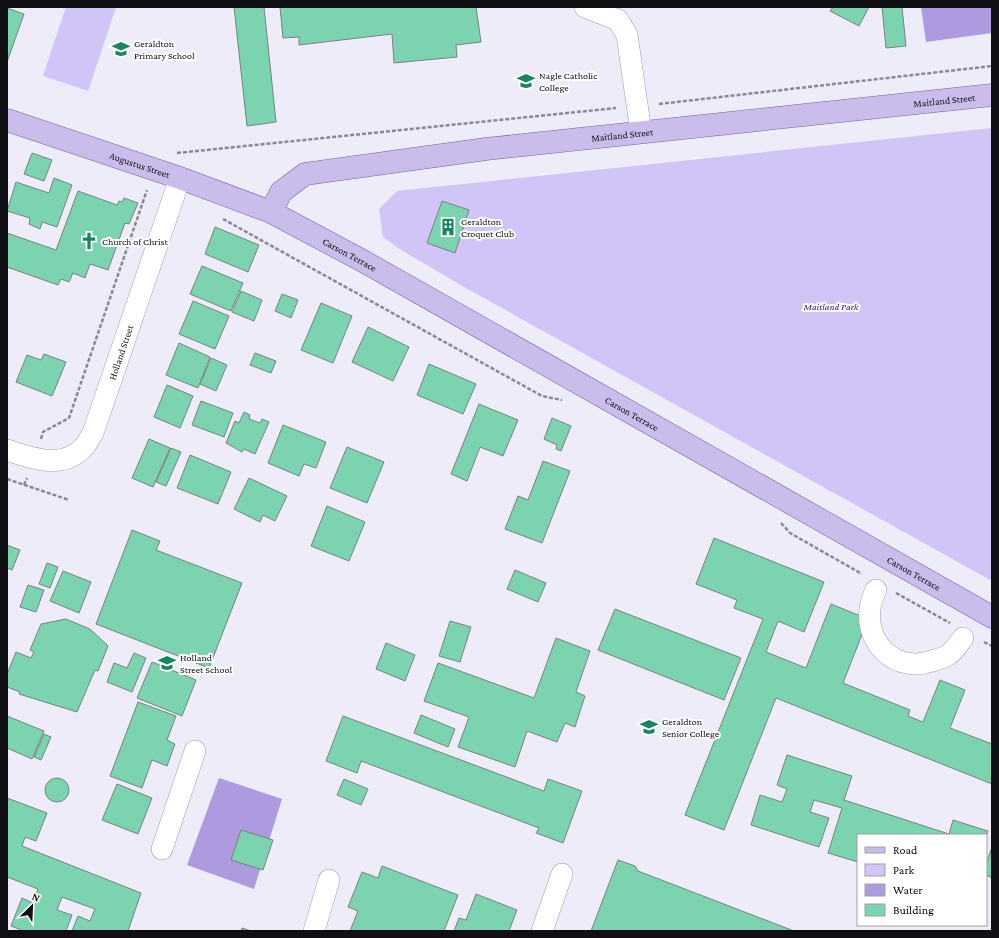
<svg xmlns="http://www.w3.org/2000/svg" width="999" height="938" viewBox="0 0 999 938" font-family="'Crimson Pro',serif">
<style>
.green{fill:#d1c4f7}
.water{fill:#ad9adf}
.building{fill:#7cd3af;stroke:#76847d}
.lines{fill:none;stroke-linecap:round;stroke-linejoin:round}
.minor-casing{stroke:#9f9ca9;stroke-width:22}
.major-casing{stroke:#726498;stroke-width:23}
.path{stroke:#8a8892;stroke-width:2.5;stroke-dasharray:4 2;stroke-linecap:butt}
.minor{stroke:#fff;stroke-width:21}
.major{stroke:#cabdec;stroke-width:22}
.labels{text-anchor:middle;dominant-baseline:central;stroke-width:4;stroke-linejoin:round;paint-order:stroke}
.poi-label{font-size:10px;fill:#100f14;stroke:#fff;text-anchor:start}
.street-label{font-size:10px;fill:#100f14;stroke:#fff}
.park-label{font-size:10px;font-style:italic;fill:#3a1a6a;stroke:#fff}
</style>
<rect width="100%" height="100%" fill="#efecfa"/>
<path class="green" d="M66,7H116L88,91L43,76Z
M992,128V581L464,287L398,248L383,237L379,209L397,191Z"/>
<path class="water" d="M921,7H992V33L926,42Z
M219,778L282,799L254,889L187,865Z"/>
<path class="building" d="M234,7H264L276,122L247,126Z
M280,7H476L481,42L456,45L457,57L394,63L392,34L299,45V37L283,38Z
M833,7H869L859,26L830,11Z
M882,7H902L906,46L886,48Z
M7,8L24,14L7,62Z
M32,153L52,160L44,181L24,174Z
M54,178L72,185L57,227L42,222L40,229L29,224L30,218L7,211L16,182L49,193Z
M78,191L117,205L119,201L122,202L124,198L138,203L129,224L125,223L108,270L90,264L85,278L73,273L69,282L61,279L58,285L7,267V233L56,250Z
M442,201L469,210L455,253L427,243Z
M215,227L259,245L248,272L205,254Z
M202,266L243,283L231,311L190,294Z
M241,291L262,300L254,321L232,312Z
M282,294L298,300L291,318L275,311Z
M193,301L229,316L215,349L179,334Z
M321,303L352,316L333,363L301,350Z
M368,327L409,347L393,381L352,362Z
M179,343L210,357L198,388L166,375Z
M255,353L276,361L271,373L250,365Z
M44,354L66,362L52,396L16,382L27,355L41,360Z
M211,358L227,365L216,391L200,384Z
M429,364L476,384L463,414L417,395Z
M167,385L193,396L180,428L154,417Z
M201,401L233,413L224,437L192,425Z
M479,404L518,420L503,456L480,447L467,481L451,474Z
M244,412L250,415L249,419L260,423L262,419L269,422L255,454L244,449L242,452L226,443L235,421L239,423Z
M552,418L571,426L561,451L556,449L557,445L544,439Z
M283,425L326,442L316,468L304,464L299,476L268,463Z
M149,439L170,448L153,487L132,478Z
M347,447L384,462L367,503L330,488Z
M171,448L181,452L166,486L156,482Z
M190,455L231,472L218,504L177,488Z
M543,461L570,471L542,543L505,529L518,496L528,500Z
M249,478L287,496L275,521L263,515L260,522L234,509Z
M327,506L365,522L349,561L311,546Z
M132,530L160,541L156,550L242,583L209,668L96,624Z
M714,538L824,582L804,632L778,621L766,652L806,668L831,604L868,619L843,683L910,710L908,716L923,722L940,680L965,690L950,728L992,744V784L776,698L724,830L685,815L763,619L734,608L737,600L696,584Z
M7,545L20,550L12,570L7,568Z
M47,563L58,567L50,588L39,584Z
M515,570L546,583L538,602L507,589Z
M63,571L91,582L79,613L50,601Z
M28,585L44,590L36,612L20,607Z
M615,609L741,658L724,700L598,650Z
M66,619L90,629L108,646L98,671L95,670L77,712L19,694L20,692L7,687V674L16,652L31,658L34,652L30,650L41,624Z
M450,621L471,627L460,662L439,656Z
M556,638L590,651L576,692L585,696L575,727L565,723L557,742L527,731L515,767L458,747L469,717L424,701L438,663L534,698Z
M386,643L415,655L405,681L376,669Z
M134,653L146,658L132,692L107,682L114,663L127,668Z
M152,662L196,680L182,716L137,698Z
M138,702L176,716L167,740L175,744L167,766L152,760L142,788L110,776Z
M421,715L455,729L448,747L414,733Z
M7,716L44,731L32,759L7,748Z
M343,716L544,791L548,779L582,791L563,843L536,833L539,828L361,761L357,773L326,761Z
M44,734L51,737L41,760L34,757Z
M787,755L852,776L844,800L949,834L953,820L988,831L986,836V835H858V862L828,853L842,808L814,800L810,812L829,818L819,847L751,825L760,795L782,802L787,789L777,785Z
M45 790a12 12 0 1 1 24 0a12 12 0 1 1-24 0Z
M344,779L368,789L361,805L337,795Z
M117,784L152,798L138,834L102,820Z
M7,798L47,813L36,841L25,837L22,846L141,893L128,931H72L78,916L90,921L95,909L62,897L57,910L72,915L66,931H24L11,926L22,898L33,903L38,889L7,877Z
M241,830L273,840L263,870L231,860Z
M992,847V878L986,875V864Z
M618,860L635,866L638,871L794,931H591Z
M382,866L458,895L444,931H350L358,911L348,907L362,872L378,878Z
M476,894L517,910L509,931H454L459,918L466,920Z
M242,928L251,931H241Z"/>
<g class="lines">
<g class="minor-casing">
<g id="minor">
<path d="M585,7L618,20L627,35L641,132"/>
<path id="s1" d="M7,450C32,458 61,470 83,448C87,444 90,437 93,433L180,178"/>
<path d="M876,590C855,630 888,676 932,661C938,659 945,658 949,654C955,650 959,643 963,638"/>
<path d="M162,849L195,751"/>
<path d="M314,931L329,880"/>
<path d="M542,931L562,874"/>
</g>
</g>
<g class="major-casing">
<g id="major">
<path id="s2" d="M7,120L180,178L271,212L363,261L992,617"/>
<path id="s3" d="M271,212L281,192L305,174L486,149L992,95"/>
</g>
</g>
<path class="path" d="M659,104L992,66
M177,153L616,108
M223,219L542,396L562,400
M41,439L43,432L69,418L147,190
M7,479L69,500
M24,485L27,478
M781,523L790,533L862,574
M896,593L950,623
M984,642L992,646"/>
<use href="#minor" class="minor"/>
<use href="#major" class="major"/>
</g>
<defs>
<g id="school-bare" transform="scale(1.38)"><path d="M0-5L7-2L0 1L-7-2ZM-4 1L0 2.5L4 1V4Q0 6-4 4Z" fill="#188562" stroke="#fff" stroke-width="2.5" paint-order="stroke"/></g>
<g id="building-bare" transform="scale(1.38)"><path d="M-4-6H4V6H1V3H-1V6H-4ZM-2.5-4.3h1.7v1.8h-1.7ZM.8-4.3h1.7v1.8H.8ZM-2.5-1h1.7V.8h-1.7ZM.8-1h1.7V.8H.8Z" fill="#188562" stroke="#fff" stroke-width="2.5" paint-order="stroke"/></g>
<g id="church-bare" transform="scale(1.38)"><path d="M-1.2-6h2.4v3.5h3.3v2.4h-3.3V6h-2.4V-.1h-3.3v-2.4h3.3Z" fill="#188562" stroke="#fff" stroke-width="2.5" paint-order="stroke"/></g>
</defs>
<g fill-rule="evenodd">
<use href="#school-bare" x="121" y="49"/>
<use href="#school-bare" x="526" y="81"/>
<use href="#building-bare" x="448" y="227"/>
<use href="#church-bare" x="89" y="241"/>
<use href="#school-bare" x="167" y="663"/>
<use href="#school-bare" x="649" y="727"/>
</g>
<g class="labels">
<g class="poi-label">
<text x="134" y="43">Geraldton<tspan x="134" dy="12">Primary School</tspan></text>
<text x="539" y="75">Nagle Catholic<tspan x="539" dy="12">College</tspan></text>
<text x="461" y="221">Geraldton<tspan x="461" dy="12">Croquet Club</tspan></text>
<text x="102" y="241">Church of Christ</text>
<text x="180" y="657">Holland<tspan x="180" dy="12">Street School</tspan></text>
<text x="662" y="721">Geraldton<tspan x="662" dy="12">Senior College</tspan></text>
</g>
<g class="street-label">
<text stroke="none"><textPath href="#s3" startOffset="696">Maitland Street</textPath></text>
<text stroke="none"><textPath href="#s3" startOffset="372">Maitland Street</textPath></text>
<text stroke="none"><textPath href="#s2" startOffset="140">Augustus Street</textPath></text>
<text stroke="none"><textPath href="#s2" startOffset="369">Carson Terrace</textPath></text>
<text stroke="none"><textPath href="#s1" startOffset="184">Holland Street</textPath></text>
<text stroke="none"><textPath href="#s2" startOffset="693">Carson Terrace</textPath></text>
<text stroke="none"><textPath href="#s2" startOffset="1017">Carson Terrace</textPath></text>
</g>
<g class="park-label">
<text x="831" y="306">Maitland Park</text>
</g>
</g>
<rect width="999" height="938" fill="none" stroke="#100f14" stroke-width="16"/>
<rect x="857" y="834" width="130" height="92" fill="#ffffff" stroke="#9f9fa1"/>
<rect x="865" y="847" width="20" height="6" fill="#cabdec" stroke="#9f9fa1"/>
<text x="893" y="854" font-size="12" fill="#100f14">Road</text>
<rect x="865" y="864" width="20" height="12" fill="#d1c4f7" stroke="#9f9fa1"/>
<text x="893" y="874" font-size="12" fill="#100f14">Park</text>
<rect x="865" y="884" width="20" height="12" fill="#ad9adf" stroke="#9f9fa1"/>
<text x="893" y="894" font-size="12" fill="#100f14">Water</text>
<rect x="865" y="904" width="20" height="12" fill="#7cd3af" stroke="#9f9fa1"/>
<text x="893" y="914" font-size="12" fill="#100f14">Building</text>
<g transform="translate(32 906) rotate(24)" stroke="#ffffff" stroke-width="3" paint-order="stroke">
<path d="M0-3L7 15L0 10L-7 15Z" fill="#100f14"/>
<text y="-6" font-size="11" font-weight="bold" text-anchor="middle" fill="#100f14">N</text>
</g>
</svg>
